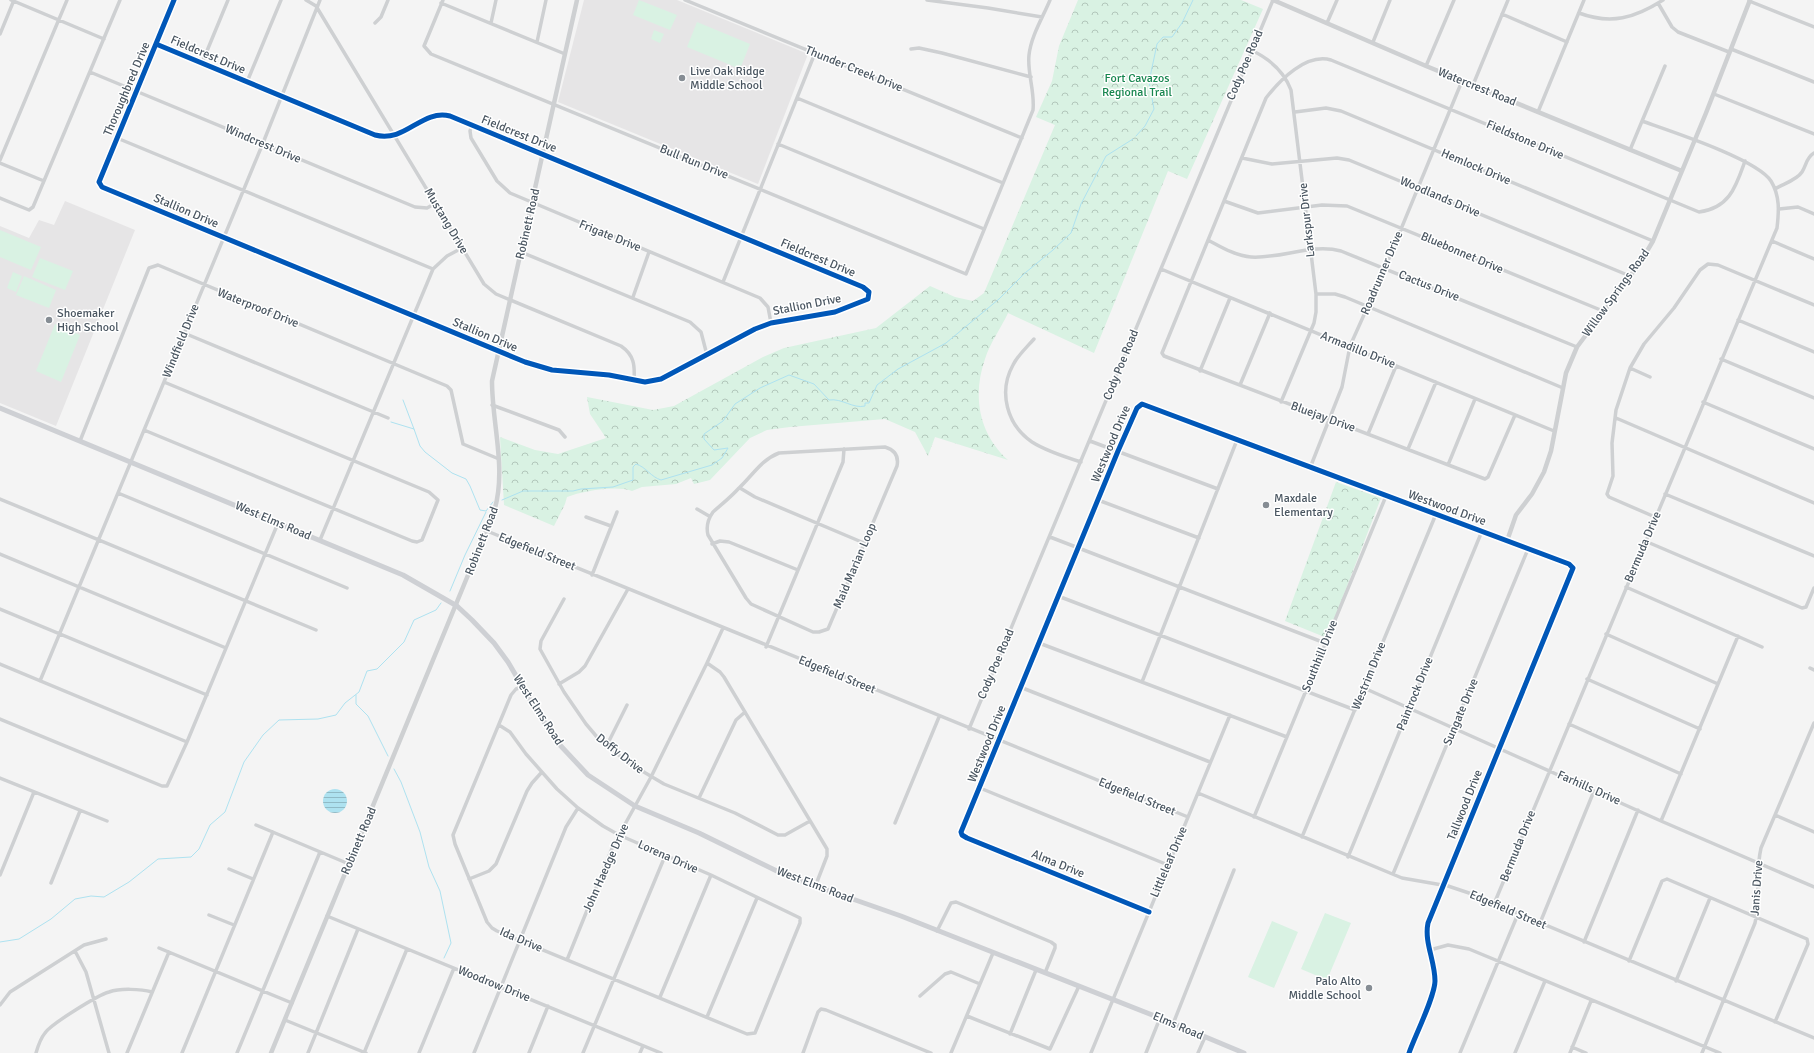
<svg xmlns="http://www.w3.org/2000/svg" width="1814" height="1053" viewBox="0 0 1814 1053" font-family="Signika,sans-serif">
<style>
.education{fill:#e6e5e6}
.forest{fill:url(#forest-crowns)}
.pitch{fill:#d9f2e3}
.water{fill:url(#water-rules)}
.lines{fill:none;stroke-linecap:round;stroke-linejoin:round}
.stream{stroke:#aee2f0;stroke-width:1}
.minor{stroke:#ced0d2;stroke-width:3.5}
.tertiary{stroke:#ced0d2;stroke-width:4.5}
.secondary{stroke:#ced0d4;stroke-width:5}
.cycleway-casing{stroke:#fff;stroke-width:8}
.cycleway{stroke:#0057b8;stroke-width:5}
.poi-dot{fill:#868d94;stroke:#fff;stroke-width:1.5}
.labels{text-anchor:middle;dominant-baseline:central;stroke-width:3;stroke-linejoin:round;paint-order:stroke}
.street-label{font-size:12px;fill:#4a5661;stroke:#fff}
.poi-label{font-size:12px;fill:#4a5661;stroke:#fff;text-anchor:start}
.park-label{font-size:12px;fill:#17864f;stroke:#fff}
</style>
<defs>
<pattern id="forest-crowns" width="20" height="18" patternUnits="userSpaceOnUse"><rect width="20" height="18" fill="#d9f2e3"/><path d="M2 6a3 3 0 1 1 6 0M12 15a3 3 0 1 1 6 0" fill="none" stroke="#b2c7bb"/></pattern>
<pattern id="water-rules" width="6" height="5" patternUnits="userSpaceOnUse"><rect width="6" height="5" fill="#aee2f0"/><path d="M0 2.5h6" fill="none" stroke="#90bac6"/></pattern>
</defs>
<rect width="100%" height="100%" fill="#f4f4f4"/>
<path class="education" d="M584,0H677L808,54L758,184L558,102Z
M65,201L135,230L56,426L0,403V226L29,238L39,220L54,225Z"/>
<path class="forest" d="M1078,0H1241L1263,9L1187,179L1168,171L1094,353L1008,313C1001,328 990,343 985,359C972,396 979,434 1008,460L935,437L928,456L915,432L885,419L790,427L767,430L750,438L710,480L694,484L691,478L676,484L642,487L632,491C616,485 583,491 567,497L565,504L554,526L504,505L500,437L535,450L558,454L606,438L590,414L587,397L653,410L674,406L763,357L784,348L876,328L930,286L955,297L973,301L984,293L1055,125L1036,117L1052,81L1059,46Z
M1336,482L1381,498L1327,638L1285,621Z"/>
<path class="pitch" d="M639,0L677,15L670,30L633,15Z
M697,22L750,44L740,69L687,47Z
M654,30L664,34L660,43L651,39Z
M0,230L41,247L31,270L0,257Z
M40,258L73,271L65,290L32,277Z
M13,272L22,276L16,292L7,288Z
M24,276L56,290L49,308L16,295Z
M55,324L80,335L61,382L36,371Z
M1348,499L1361,504L1357,512L1344,507Z
M1325,913L1351,923L1327,980L1301,969Z
M1272,921L1298,932L1274,988L1248,977Z"/>
<path class="water" d="M323 801a12 12 0 1 1 24 0a12 12 0 1 1-24 0Z"/>
<g class="lines">
<path class="stream" d="M1136,136L1145,126L1154,109L1149,82L1157,44L1163,37H1172L1182,23L1193,0
M403,400L414,429
M391,422L414,429L420,446L425,452L452,473L466,479L470,486L480,510L486,511L493,502
M502,500L523,491H573L581,489L613,487L633,480V467L636,464C646,467 651,477 661,480L712,465L722,458L728,448L714,450L704,439V434L723,421L735,404L760,388L789,375L814,384L829,400C842,398 853,409 865,406V403H869L877,385L898,369L946,343L999,299L1025,273L1053,250L1071,233L1081,204L1106,156L1133,139
M450,591L465,555L486,512
M356,695V704L368,716L388,756
M394,769L401,782L420,832L429,867L440,891L451,943L444,958
M0,942L19,939L51,919L75,899L91,896L104,897L129,882L158,859L191,857L199,849L210,825L225,812L244,762L263,735L279,720L318,719L336,715L345,703L359,692L367,671L377,669L404,642L414,620L436,610L441,603"/>
<path class="minor" d="M11,0L104,39
M306,0L316,6L484,284L496,294L621,346C634,355 635,365 634,380
M443,0L424,46L431,54L966,274L1033,110C1035,91 1027,73 1029,55C1031,36 1043,17 1050,0
M685,0L1022,138
M927,0L988,8L1042,17
M1749,1L1814,27
M441,3L565,54
M1658,3L1672,27L1678,32L1729,52
M1579,13C1611,25 1635,18 1663,0
M1502,14L1567,42
M375,23L381,17L388,0
M491,23L496,0
M1327,23L1337,0
M0,34L14,0
M537,42L546,0
M1373,42L1390,0
M156,44L375,135C406,143 421,109 450,116L863,287L869,292L868,299L835,312L771,323L755,329L661,379L645,382L609,375L552,370L525,362L102,187L99,182L174,0
M911,49L919,48L942,53L1031,77
M1731,49L1814,82
M1251,50C1270,59 1284,71 1291,90L1316,294V312L1314,323L1281,402
M202,63L228,0
M1426,66L1454,0
M90,72L415,207L427,208L436,203
M247,82L281,0
M1473,85L1508,0
M1714,94L1814,134
M797,98L1003,183
M1295,112L1326,108L1341,111L1653,241
M1538,112L1584,0
M472,125L470,131L471,138L497,181L510,193L760,298L768,307L771,323
M117,138L433,269
M778,144L984,229
M1630,150L1665,66
M1242,158L1272,164L1337,158L1349,160L1630,276
M0,160L67,0
M0,163L44,181
M1775,189C1783,184 1797,180 1802,172C1807,164 1806,158 1814,153
M0,198L29,210L33,207L120,0
M1224,201L1258,213L1322,205L1347,206L1603,311
M1779,209L1798,207L1814,214
M1208,240C1221,247 1236,256 1251,257C1281,259 1312,243 1341,251L1577,347
M1772,241L1814,259
M521,252L690,322L701,332L707,355
M1161,269L1554,431
M723,282L815,53
M1316,294H1335L1345,297L1563,388
M633,297L649,252
M1738,320L1814,352
M184,333L388,418
M1034,339C1027,347 1018,355 1013,365C998,392 1007,425 1032,442C1046,451 1065,457 1081,462
M1721,359L1814,398
M1630,368L1650,377
M1200,371L1230,298
M1240,385L1270,313
M1703,402L1814,449
M492,405L559,430L565,437
M1515,415L1488,477L1485,479L1164,356L1162,353L1266,98C1280,80 1306,53 1331,60L1699,212C1730,208 1736,186 1745,161
M1616,418L1814,503
M144,430L412,541L417,542L422,540L438,500L429,492L164,382
M1368,434L1396,366
M80,441L149,268L158,265L447,386L451,390L463,444L499,459
M1090,441L1218,489
M885,447C895,450 899,456 897,466L828,629L819,632H813L751,604L746,598L708,535C706,527 708,519 713,512C722,504 731,497 739,488C753,475 761,460 779,453Z
M1408,449L1436,382
M1448,465L1475,399
M1310,468L1342,387L1350,346L1385,268L1462,81
M740,488L755,497L864,543
M118,493L347,588
M1665,494L1814,556
M0,499L316,630
M1098,500L1199,538
M697,509L709,516
M586,517L611,526
M1655,517L1609,497L1607,494L1613,476L1612,443L1616,410L1630,368L1644,344L1674,308L1700,270L1708,264L1718,265L1814,305
M487,531L1188,817
M1050,537L1325,643
M320,540L433,269L447,256L462,248
M1645,541L1802,608L1806,607L1814,588
M712,544L720,541L729,542L798,570
M0,554L226,648
M592,575L617,512
M1626,587L1762,647
M1058,596L1355,710
M564,599L541,641L540,649L564,692L586,724L597,737L627,762L664,784L735,813L778,835H785L810,821
M0,609L207,695
M1606,634L1718,684
M1039,643L1287,737
M766,647L843,462L844,449
M707,663L720,672L724,677L827,849V856L815,887
M0,664L187,742
M1810,668L1814,670
M1587,679L1700,729
M40,681L263,143L320,0
M1142,682L1237,440
M559,684L579,672L585,666L628,589
M1020,687L1210,762
M1364,688L1661,821L1814,887
M0,719L162,786H167L187,742L278,523
M1569,724L1681,774
M499,725L510,732L526,754L557,789L578,808L603,826L619,835L711,875L800,918V923L755,1033L747,1034L497,931L492,928L487,922L455,844L453,835L511,695L516,689L522,687
M969,729L1273,0
M607,745L627,705
M0,778L107,821
M980,788L1168,865
M1198,793L1402,878L1448,886L1472,894L1814,1038
M699,798L736,720L745,712
M1775,815L1814,832
M1254,817L1386,496
M1661,821L1738,636
M895,823L939,717
M256,825L349,864
M1302,837L1436,514
M1348,857L1482,531
M229,869L253,879
M1393,874L1528,549
M0,875L34,792
M469,879L489,871L496,864L527,791L532,783L541,773
M51,883L80,811
M1494,904L1777,228C1779,211 1780,196 1771,181C1757,159 1670,131 1642,121
M1149,912L967,838L962,835L961,832L1118,451L1137,408L1142,404L1569,564L1573,568L1428,923C1424,942 1435,961 1435,981C1435,996 1415,1036 1409,1053
M209,915L234,925
M327,916L661,1053
M1540,923L1594,791
M937,931L951,903L956,902L1051,942L1055,945V948L1045,973
M1584,942L1638,810
M159,948L292,1003
M1430,950L1448,945L1469,949L1720,1053
M75,951L86,972L109,1053
M567,960L613,846L651,777L707,663L723,628
M1629,961L1662,881L1667,879L1807,939L1808,944L1775,1022
M1676,981L1710,898
M920,996L945,974L951,972L980,984
M660,997L711,875
M0,1005L10,992L84,945L106,939
M967,1016L1050,1049L1079,986
M707,1017L757,898
M285,1020L366,1053
M1173,1024L1234,870
M1010,1034L1036,970
M1572,1047L1586,1053
M36,1053C38,1046 40,1039 45,1033C51,1024 98,995 109,992C120,988 141,989 152,992
M127,1053L169,952
M182,1053L273,832
M237,1053L320,852
M308,1053L358,929
M364,1053L407,949
M419,1053L454,968
M474,1053L566,827L578,808
M529,1053L548,1006
M583,1053L665,856
M640,1053L643,1046
M803,1053L818,1012L821,1009L826,1010L931,1053
M951,1053L993,953
M1091,1053L1230,715
M1146,1053L1160,1018
M1198,1053L1205,1037
M1460,1053L1518,914
M1515,1053L1545,981
M1570,1053L1591,1001
M1702,1053L1755,923C1761,898 1755,873 1761,848L1814,723"/>
<path class="tertiary" d="M1273,0L1426,66L1682,171
M1507,541L1516,515L1532,494L1544,472L1551,451L1566,373L1577,347L1640,263L1653,241L1706,113L1750,0
M271,1053L494,512C507,469 492,425 492,381L577,0"/>
<path class="secondary" d="M0,408L403,575L457,606L472,620L494,643L508,662L535,708L559,744L588,775L635,806L699,833L787,876L901,916L1160,1018L1244,1053"/>
<g class="cycleway-casing">
<path id="cycleway" d="M156,44L375,135C406,143 421,109 450,116L863,287L869,292L868,299L835,312L771,323L755,329L661,379L645,382L609,375L552,370L525,362L102,187L99,182L174,0
M1149,912L967,838L962,835L961,832L1118,451L1137,408L1142,404L1569,564L1573,568L1428,923C1424,942 1435,961 1435,981C1435,996 1415,1036 1409,1053"/>
</g>
<use href="#cycleway" class="cycleway"/>
</g>
<g class="poi-dot">
<circle cx="682" cy="78" r="4"/>
<circle cx="49" cy="320" r="4"/>
<circle cx="1266" cy="505" r="4"/>
<circle cx="1369" cy="988" r="4"/>
</g>
<g class="labels">
<g class="street-label">
<text transform="translate(208 55) rotate(23)">Fieldcrest Drive</text>
<text transform="translate(1245 65) rotate(-67)">Cody Poe Road</text>
<text transform="translate(854 69) rotate(22)">Thunder Creek Drive</text>
<text transform="translate(1477 87) rotate(22)">Watercrest Road</text>
<text transform="translate(127 89) rotate(-67)">Thoroughbred Drive</text>
<text transform="translate(519 134) rotate(22)">Fieldcrest Drive</text>
<text transform="translate(1525 140) rotate(23)">Fieldstone Drive</text>
<text transform="translate(263 144) rotate(23)">Windcrest Drive</text>
<text transform="translate(694 162) rotate(22)">Bull Run Drive</text>
<text transform="translate(1476 167) rotate(23)">Hemlock Drive</text>
<text transform="translate(1440 197) rotate(23)">Woodlands Drive</text>
<text transform="translate(186 211) rotate(23)">Stallion Drive</text>
<text transform="translate(1307 220) rotate(-96)">Larkspur Drive</text>
<text transform="translate(446 221) rotate(59)">Mustang Drive</text>
<text transform="translate(528 224) rotate(-77)">Robinett Road</text>
<text transform="translate(610 236) rotate(22)">Frigate Drive</text>
<text transform="translate(1462 253) rotate(23)">Bluebonnet Drive</text>
<text transform="translate(818 258) rotate(23)">Fieldcrest Drive</text>
<text transform="translate(1382 273) rotate(-67)">Roadrunner Drive</text>
<text transform="translate(1429 286) rotate(22)">Cactus Drive</text>
<text transform="translate(1616 293) rotate(-54)">Willow Springs Road</text>
<text transform="translate(807 305) rotate(-11)">Stallion Drive</text>
<text transform="translate(258 308) rotate(22)">Waterproof Drive</text>
<text transform="translate(485 335) rotate(23)">Stallion Drive</text>
<text transform="translate(181 341) rotate(-68)">Windfield Drive</text>
<text transform="translate(1358 350) rotate(22)">Armadillo Drive</text>
<text transform="translate(1121 365) rotate(-68)">Cody Poe Road</text>
<text transform="translate(1323 417) rotate(20)">Bluejay Drive</text>
<text transform="translate(1111 444) rotate(-67)">Westwood Drive</text>
<text transform="translate(1447 508) rotate(20)">Westwood Drive</text>
<text transform="translate(273 521) rotate(23)">West Elms Road</text>
<text transform="translate(482 541) rotate(-69)">Robinett Road</text>
<text transform="translate(1643 547) rotate(-67)">Bermuda Drive</text>
<text transform="translate(537 552) rotate(22)">Edgefield Street</text>
<text transform="translate(855 566) rotate(-67)">Maid Marian Loop</text>
<text transform="translate(1320 656) rotate(-68)">Southhill Drive</text>
<text transform="translate(996 664) rotate(-67)">Cody Poe Road</text>
<text transform="translate(837 675) rotate(22)">Edgefield Street</text>
<text transform="translate(1369 676) rotate(-68)">Westrim Drive</text>
<text transform="translate(1415 694) rotate(-68)">Paintrock Drive</text>
<text transform="translate(538 710) rotate(57)">West Elms Road</text>
<text transform="translate(1461 712) rotate(-67)">Sungate Drive</text>
<text transform="translate(987 744) rotate(-68)">Westwood Drive</text>
<text transform="translate(620 754) rotate(38)">Doffy Drive</text>
<text transform="translate(1589 788) rotate(24)">Farhills Drive</text>
<text transform="translate(1137 797) rotate(22)">Edgefield Street</text>
<text transform="translate(1465 805) rotate(-68)">Tallwood Drive</text>
<text transform="translate(359 841) rotate(-67)">Robinett Road</text>
<text transform="translate(1518 846) rotate(-68)">Bermuda Drive</text>
<text transform="translate(668 857) rotate(24)">Lorena Drive</text>
<text transform="translate(1169 862) rotate(-67)">Littleleaf Drive</text>
<text transform="translate(1058 864) rotate(22)">Alma Drive</text>
<text transform="translate(606 868) rotate(-66)">John Haedge Drive</text>
<text transform="translate(815 885) rotate(21)">West Elms Road</text>
<text transform="translate(1757 888) rotate(-86)">Janis Drive</text>
<text transform="translate(1508 910) rotate(23)">Edgefield Street</text>
<text transform="translate(521 940) rotate(23)">Ida Drive</text>
<text transform="translate(494 984) rotate(22)">Woodrow Drive</text>
<text transform="translate(1178 1026) rotate(23)">Elms Road</text>
</g>
<g class="poi-label">
<text x="690" y="71">Live Oak Ridge<tspan x="690" dy="14">Middle School</tspan></text>
<text x="57" y="313">Shoemaker<tspan x="57" dy="14">High School</tspan></text>
<text x="1274" y="498">Maxdale<tspan x="1274" dy="14">Elementary</tspan></text>
<text x="1361" y="981" text-anchor="end">Palo Alto<tspan x="1361" dy="14">Middle School</tspan></text>
</g>
<g class="park-label">
<text x="1137" y="78">Fort Cavazos<tspan x="1137" dy="14">Regional Trail</tspan></text>
</g>
</g>
</svg>
